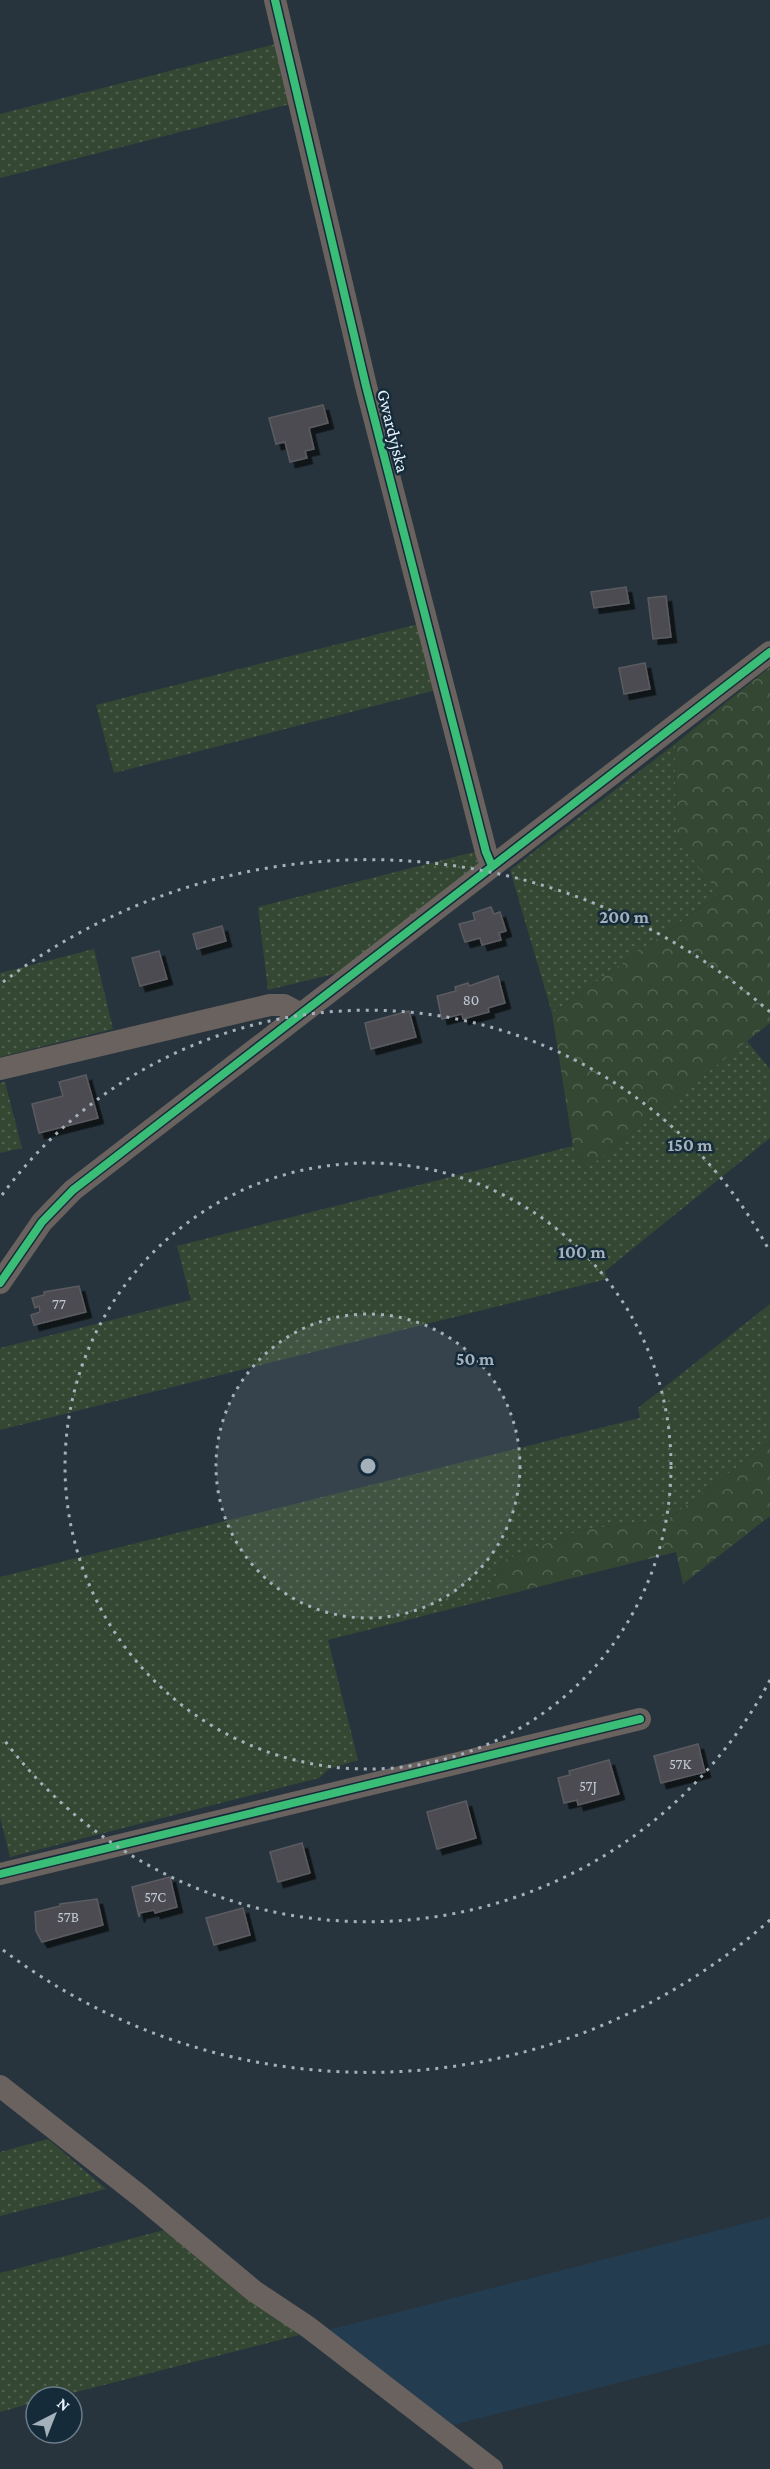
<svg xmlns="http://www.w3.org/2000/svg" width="770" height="2469" viewBox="0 0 770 2469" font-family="'Crimson Pro',serif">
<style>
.built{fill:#233c4f}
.grass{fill:url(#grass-dots)}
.forest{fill:url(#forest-crowns)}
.building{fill:#4b4b51;stroke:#5a5b61;stroke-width:1.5;filter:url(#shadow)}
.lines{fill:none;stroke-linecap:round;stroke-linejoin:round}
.minor{stroke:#6a625f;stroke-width:22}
.cycleway-casing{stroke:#162b3a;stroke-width:11}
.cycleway{stroke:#3abd76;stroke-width:8}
.ring{fill:none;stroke:#a4b1bb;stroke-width:3;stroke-dasharray:3 6}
.labels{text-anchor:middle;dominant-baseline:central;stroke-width:5;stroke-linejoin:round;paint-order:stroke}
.number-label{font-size:15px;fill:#c0cad4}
.street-label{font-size:18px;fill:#e7f4ff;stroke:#162b3a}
.centre{fill:#a4b1bb;stroke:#162b3a;stroke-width:3}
.ring-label{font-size:18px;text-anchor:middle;font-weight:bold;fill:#a4b1bb;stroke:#162b3a;stroke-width:5;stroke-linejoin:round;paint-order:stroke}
</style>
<defs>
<pattern id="grass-dots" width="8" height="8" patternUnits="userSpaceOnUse" patternTransform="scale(1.5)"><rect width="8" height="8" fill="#344732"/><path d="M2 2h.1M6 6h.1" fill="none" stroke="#516251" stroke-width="1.8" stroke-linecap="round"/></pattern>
<pattern id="forest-crowns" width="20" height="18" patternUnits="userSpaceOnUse" patternTransform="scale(1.5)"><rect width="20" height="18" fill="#344732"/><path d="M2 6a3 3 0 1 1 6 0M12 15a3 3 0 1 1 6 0" fill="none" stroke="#516251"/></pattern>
<filter id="shadow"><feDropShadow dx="5.5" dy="5.5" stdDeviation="0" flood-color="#0009"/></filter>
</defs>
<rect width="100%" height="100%" fill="#28343d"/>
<path class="built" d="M770,2217V2344L445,2427L320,2332Z"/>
<path class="grass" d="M280,43L294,103L0,178V114Z
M422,623L440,689L114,773L96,705Z
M675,744L676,839L721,893L552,1013L510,870Z
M478,851L479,868L346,971L268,990L258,907Z
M94,949L113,1029L0,1057V973Z
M747,1041L770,1069V1138L605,1271L607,1279L0,1430V1348L191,1300L177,1246L573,1146L585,1170Z
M5,1082L22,1148L0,1153V1083Z
M770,1304V1442L668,1519L581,1530L502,1561L486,1600L328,1640L358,1760L329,1769L319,1778L10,1857L0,1817V1577L640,1418L638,1408Z
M48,2139L106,2189L0,2216V2152Z
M172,2228L299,2335L57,2397H36V2402L0,2412V2273Z"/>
<path class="forest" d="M770,667V1023L585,1170L573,1146L552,1013L720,894L676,839L675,744Z
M770,1442V1516L683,1584L676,1552L486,1600L502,1561L581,1530L668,1519Z"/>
<path class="building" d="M323,405L328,423L309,428L314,449L305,451L307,458L290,462L285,442L276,444L269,418Z
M626,587L629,603L594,608L591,592Z
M666,596L671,637L653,639L648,598Z
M645,663L650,689L624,694L619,668Z
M491,907L494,914L500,912L506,931L499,933L501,940L482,945L480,938L465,942L459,924L475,920L473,913Z
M222,926L226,941L197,949L193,934Z
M159,951L167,979L140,986L132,958Z
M498,976L505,1003L488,1008L489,1012L463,1019L462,1014L442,1019L437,996L456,991L455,987L468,983L469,986Z
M409,1011L416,1037L371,1049L365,1023Z
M86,1075L98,1118L39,1133L32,1104L63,1096L59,1082Z
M79,1286L86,1312L34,1325L31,1315L40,1312L39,1306L35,1308L32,1298L44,1295V1292Z
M698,1744L705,1772L661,1783L654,1756Z
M609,1760L619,1794L578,1805L577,1800L564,1803L558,1778L570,1775L569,1771Z
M466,1801L476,1838L437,1849L427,1812Z
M302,1843L310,1873L278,1882L270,1852Z
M170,1877L177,1907L155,1913L154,1910L140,1913L139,1917L132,1887Z
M97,1899L103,1925L42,1942L36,1931L35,1912L60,1906V1904Z
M243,1908L250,1935L214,1945L206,1918Z"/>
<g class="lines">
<path class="minor" d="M275,0L366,386L486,852L492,866
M0,1069L270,1005H284L301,1014
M0,1283L42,1222L73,1190L770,652
M0,1874L640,1719
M0,2086L140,2196L254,2291L308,2327L492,2469"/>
<g class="cycleway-casing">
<path id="cycleway" d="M275,0L366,386L486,852L492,866
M0,1283L42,1222L73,1190L770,652
M0,1874L640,1719"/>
</g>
<use href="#cycleway" class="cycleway"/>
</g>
<circle cx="368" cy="1466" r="152" fill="#a4b1bb" fill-opacity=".12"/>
<g class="ring">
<circle cx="368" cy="1466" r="152"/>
<circle cx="368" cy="1466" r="303"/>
<path d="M770 1680A455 455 0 0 1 2 1737M2 1195A455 455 0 0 1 770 1252"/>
<path d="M770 1920A606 606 0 0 1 3 1950M3 982A606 606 0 0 1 770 1012"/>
</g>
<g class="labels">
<g class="number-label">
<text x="471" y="1000">80</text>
<text x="59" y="1304">77</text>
<text x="680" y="1764">57K</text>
<text x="588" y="1786">57J</text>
<text x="155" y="1897">57C</text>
<text x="68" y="1917">57B</text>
</g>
<g class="street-label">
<text transform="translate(393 431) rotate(76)">Gwardyjska</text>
</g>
</g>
<circle cx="368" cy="1466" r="9" class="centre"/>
<g class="ring-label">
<text x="624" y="923">200 m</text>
<text x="690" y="1151">150 m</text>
<text x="582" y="1258">100 m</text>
<text x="475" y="1365">50 m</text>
</g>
<g transform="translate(54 2415) rotate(42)"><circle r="28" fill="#162b3a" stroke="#6a7b89" stroke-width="1.5"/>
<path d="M0-4.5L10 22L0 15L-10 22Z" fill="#a4b1bb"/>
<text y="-9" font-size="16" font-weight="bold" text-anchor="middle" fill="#e7f4ff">N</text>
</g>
</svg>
